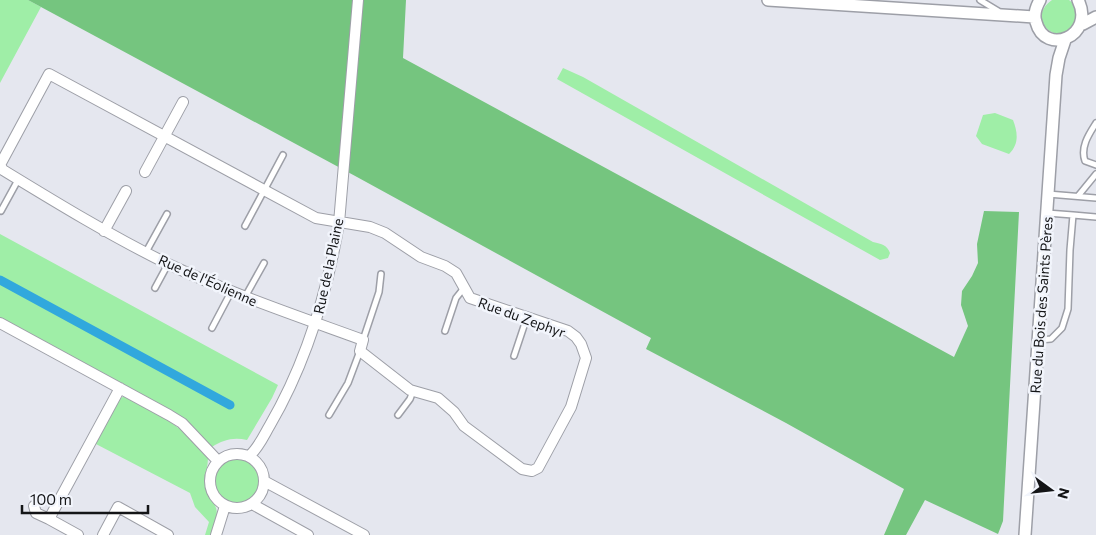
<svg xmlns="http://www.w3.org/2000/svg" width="1096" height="535" viewBox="0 0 1096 535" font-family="Commissioner,sans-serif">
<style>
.green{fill:#9feea7}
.forest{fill:#75c57f}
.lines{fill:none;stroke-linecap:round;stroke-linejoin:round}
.canal{stroke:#31a8dd;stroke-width:9}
.service-casing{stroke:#9d9fa7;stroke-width:8}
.minor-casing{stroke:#9d9fa7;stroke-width:12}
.tertiary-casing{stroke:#9d9fa7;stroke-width:14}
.service{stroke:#fff;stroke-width:5}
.minor{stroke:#fff;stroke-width:10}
.tertiary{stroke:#fff;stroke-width:11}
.labels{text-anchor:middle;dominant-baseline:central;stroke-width:5;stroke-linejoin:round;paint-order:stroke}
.street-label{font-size:14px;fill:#141517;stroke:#f2f5fc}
</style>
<rect width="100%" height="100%" fill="#e5e7ef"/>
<path class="green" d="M0,0H28L41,7L0,83Z
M1052,0H1069L1074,4L1078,22L1064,35C1043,34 1032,14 1052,0Z
M563,68L583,77L873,242C882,244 887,245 890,253L888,258L880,260L557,79Z
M995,113L1013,120C1018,133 1019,144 1009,154L982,144L976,136L983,115Z
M0,234L278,385L272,398L247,440C233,437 223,440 212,447L181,416L0,318Z
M123,397H128C158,414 188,429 208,458C208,466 205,474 205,482C206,494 213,498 216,508C219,516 213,527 211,535H205L209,522L195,507L190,493L94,443L118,399Z
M215 481a22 22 0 1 1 44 0a22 22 0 1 1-44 0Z"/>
<path class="forest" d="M28,0H406L403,58L954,357L968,326L961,305L962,291L972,276L978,263L977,244L984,211L1019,212L1003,521L998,534L925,500L906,535H884L904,489L786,423L646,349L651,338L357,177Z"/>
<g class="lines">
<path class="canal" d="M0,280L230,405"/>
<g class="service-casing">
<path id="service" d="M980,0L998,11
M1096,123C1089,134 1080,147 1085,161L1096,165
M1048,194L1096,198
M1078,196L1096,174
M1,211L18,180
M1073,215L1096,217
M245,226L283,155
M146,252L167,214
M155,288L168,264
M245,297L264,263
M212,328L231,292
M445,331L456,298L464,288
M363,340L379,292L381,274
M1039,340L1051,339L1062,328L1068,309L1070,250L1073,215L1047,213
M514,356L527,317
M329,415L348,383L360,351
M398,415L410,399L413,391"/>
</g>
<g class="minor-casing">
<path id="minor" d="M49,74L316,218L370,227L385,233L421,257L445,266L456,273L470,298L568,331L576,337L581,344L586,358L571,407L538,468L532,471L522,469L464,426L454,412L438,398L410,390L360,351L363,340C297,316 232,294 168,264C111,236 57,203 3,170L0,165Z
M145,172L183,102
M104,231L126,191
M0,323L169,415L182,423L218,461
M210 481a27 27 0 1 1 54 0a27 27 0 1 1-54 0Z
M249,456C258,449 264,435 270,425C306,363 327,294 339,223L358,0
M264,481L364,535
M252,504L308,535
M34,506L36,513L49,519
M78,535L49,519L120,388
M103,535L118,507L168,535
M216,535L225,506"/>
</g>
<g class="tertiary-casing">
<path id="tertiary" d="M768,0L1034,17
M1040,0C1036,7 1033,14 1036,22C1045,57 1096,36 1078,0
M1083,24L1096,17
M1025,535L1056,75L1059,58L1065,40"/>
</g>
<use href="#service" class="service"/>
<use href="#minor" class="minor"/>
<use href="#tertiary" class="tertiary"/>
</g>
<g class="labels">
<g class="street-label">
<text transform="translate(328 266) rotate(-78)">Rue de la Plaine</text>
<text transform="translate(208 280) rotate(24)">Rue de l'Éolienne</text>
<text transform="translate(1041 305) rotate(-86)">Rue du Bois des Saints Pères</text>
<text transform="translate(522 317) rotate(20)">Rue du Zephyr</text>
</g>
</g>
<g transform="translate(1051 490) rotate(105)" stroke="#f2f5fc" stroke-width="4" paint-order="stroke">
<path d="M0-4L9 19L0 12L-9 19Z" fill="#141517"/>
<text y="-8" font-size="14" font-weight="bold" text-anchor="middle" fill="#141517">N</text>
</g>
<path d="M22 505v8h126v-8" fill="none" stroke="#141517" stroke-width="2.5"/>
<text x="30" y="505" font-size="15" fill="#141517" stroke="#f2f5fc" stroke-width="4" paint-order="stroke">100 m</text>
</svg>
